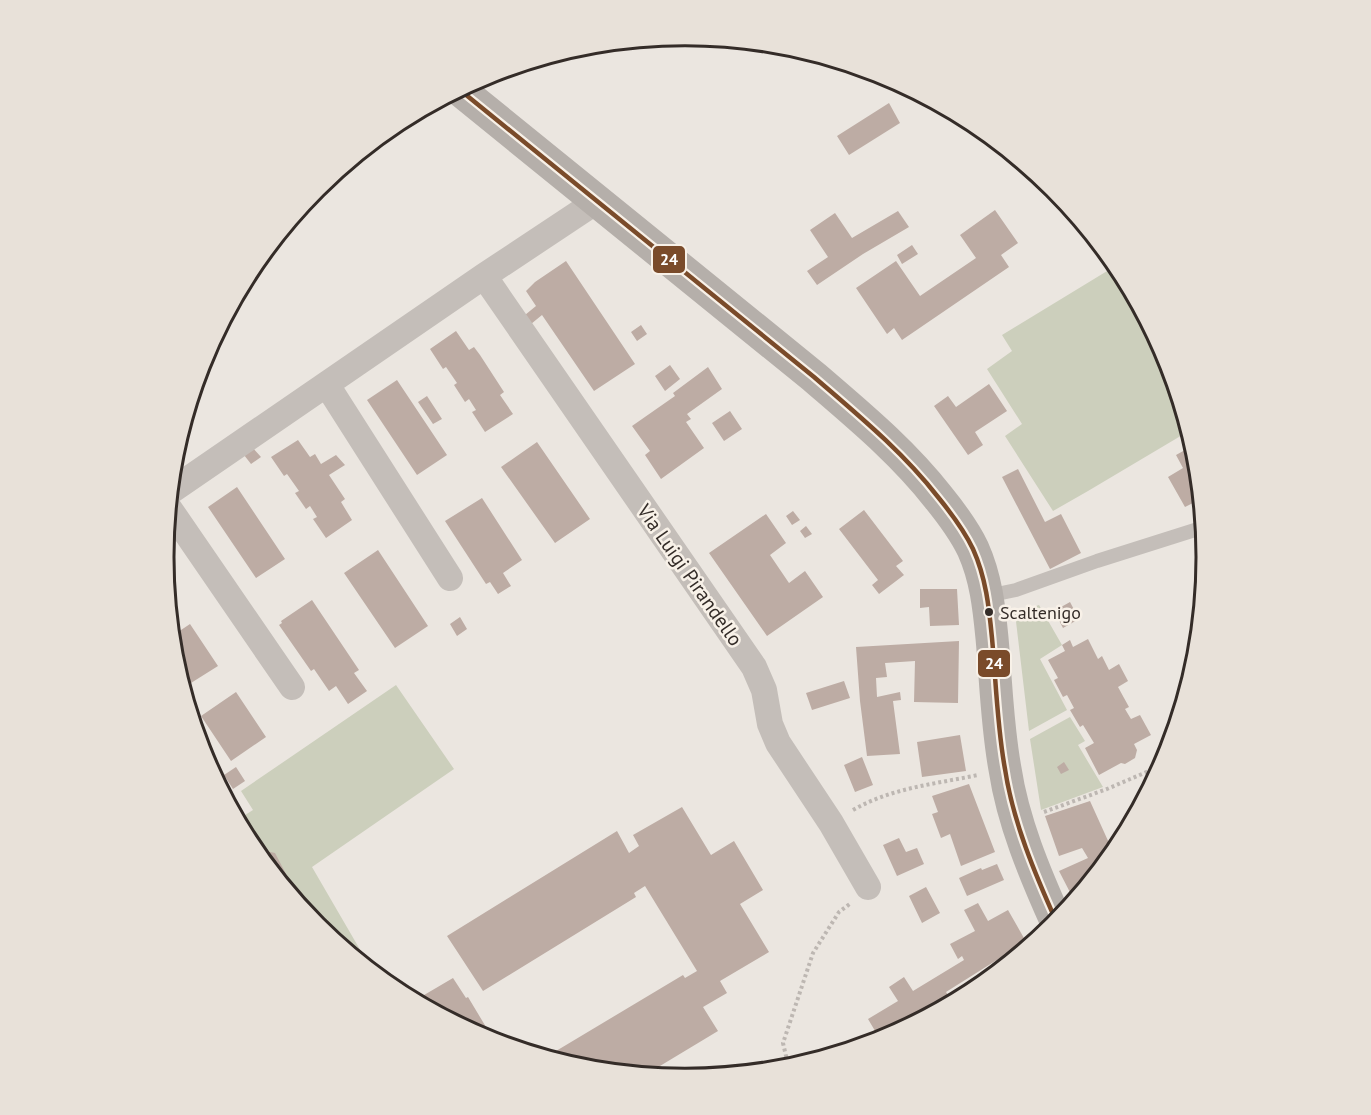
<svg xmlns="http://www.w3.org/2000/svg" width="1371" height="1115" viewBox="0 0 1371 1115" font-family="'PT Sans',sans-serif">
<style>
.green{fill:#cccfbc}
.building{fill:#bdaca4}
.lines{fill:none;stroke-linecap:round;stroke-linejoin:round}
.path{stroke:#bdb7b2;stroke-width:4;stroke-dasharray:3 3;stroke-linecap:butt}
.service{stroke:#c4beb9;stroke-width:14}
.minor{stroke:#c4beb9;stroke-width:26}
.secondary{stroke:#b5afaa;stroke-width:33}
.bus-1-casing{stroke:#f8f1e8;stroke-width:9}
.bus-1{stroke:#7a4b2a;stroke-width:4.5}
.bus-dot{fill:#342c28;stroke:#f8f1e8;stroke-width:2}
.labels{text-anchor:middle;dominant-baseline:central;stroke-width:5;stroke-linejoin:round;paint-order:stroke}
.bus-label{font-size:18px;fill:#342c28;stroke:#f8f1e8;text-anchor:start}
.street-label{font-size:20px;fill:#342c28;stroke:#f8f1e8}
.rim{fill:none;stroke:#342c28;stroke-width:3}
.line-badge{stroke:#f8f1e8;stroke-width:2}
.badge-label{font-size:16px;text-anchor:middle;font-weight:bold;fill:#fff}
</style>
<rect width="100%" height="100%" fill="#ebe6e0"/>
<path class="green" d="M1117,265L1167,358L1189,431L1088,491L1053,511L1005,436L1022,424L987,369L1012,351L1002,335Z
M1039,605L1062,645L1040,659L1067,710L1029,731L1015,613Z
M396,685L454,769L312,867L373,972L316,926L252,847L237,820L253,810L241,791Z
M1070,717L1085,741L1078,745L1103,787L1041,810L1030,739Z"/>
<path class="building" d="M889,103L900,123L849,155L837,136Z
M995,210L1018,243L1001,255L1009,267L902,340L894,328L887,334L856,288L896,261L920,296L976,258L960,235Z
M898,211L909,227L863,254L817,285L807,271L828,257L810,230L835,213L852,238Z
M912,245L918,254L902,264L897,255Z
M566,261L635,364L594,391L542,315L531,324L525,315L536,306L526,291L535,282Z
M641,325L647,334L637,341L631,332Z
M456,331L469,350L474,347L480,355L504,392L500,395L513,414L485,432L472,412L476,410L469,399L465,402L454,385L457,383L446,367L443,369L430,349Z
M670,365L680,379L665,391L655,376Z
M708,367L722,389L687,414L691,419L686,422L704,448L661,479L645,455L650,451L632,426L675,396L673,393Z
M397,380L447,455L417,475L367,400Z
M989,384L1007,411L975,432L983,445L968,455L934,406L948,396L956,407Z
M427,396L442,419L433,424L418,402Z
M730,411L742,429L724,441L712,423Z
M298,440L310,457L315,454L321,464L336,455L345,465L329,475L345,499L341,502L352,520L326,538L313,519L317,517L310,506L306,509L295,493L299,491L287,474L284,476L271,457Z
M537,442L590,519L555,543L501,467Z
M1194,445L1197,456L1201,499L1185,507L1168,477L1183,468L1176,455Z
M253,448L261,457L251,464L244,455Z
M1018,469L1045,522L1061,514L1081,553L1050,569L1002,477Z
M237,487L285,559L256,578L208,507Z
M482,498L522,560L503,573L511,586L498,594L490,582L486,584L445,521Z
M864,510L903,561L896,566L904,575L879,594L872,585L878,580L839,529Z
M793,511L800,520L792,525L786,516Z
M766,514L786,543L770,555L789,583L805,571L823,597L767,636L709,553Z
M806,526L812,534L805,538L800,531Z
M378,550L428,626L395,648L344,573Z
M920,589H957L959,625L930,626L929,607L920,608Z
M312,600L359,670L354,673L367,691L348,704L336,686L329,691L314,669L311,671L279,625L282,623L281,621Z
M1070,602L1079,619L1063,628L1054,611Z
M460,617L467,629L457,636L450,624Z
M190,624L218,666L183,688L174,659L172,636Z
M1088,639L1098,659L1102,656L1109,670L1119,664L1128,681L1118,687L1129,707L1125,709L1131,719L1140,715L1151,735L1134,744L1137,750L1135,758L1125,764L1121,763L1099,775L1085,748L1094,743L1083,725L1080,727L1070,710L1074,708L1067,695L1063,697L1054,680L1058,678L1048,660L1065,651L1062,645L1070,640L1073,647Z
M959,641L958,703L914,702L915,661L885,663L887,677L876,678L877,697L900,692L901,700L893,701L900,754L867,756L860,701L856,647Z
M844,681L850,698L812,710L806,693Z
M236,692L266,737L231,761L201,716Z
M960,735L966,771L922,777L917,742Z
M862,757L873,785L855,792L844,765Z
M1064,762L1069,770L1061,774L1057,767Z
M236,767L245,781L233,789L224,775Z
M969,784L995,852L961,866L950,834L941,838L932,814L938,812L932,796Z
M1090,801L1114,854L1075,902L1059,871L1088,858L1082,848L1059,856L1045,816Z
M1143,803L1134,819L1130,812Z
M682,807L711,855L734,841L763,890L740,904L769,952L720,981L727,993L703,1007L718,1031L645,1075L583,1069L546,1057L683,975L685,978L697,971L645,886L634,893L636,897L483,991L447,936L617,831L629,853L639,846L633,835Z
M899,838L906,852L917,848L924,864L897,876L883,845Z
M252,848L275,853L295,891L289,889L288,892Z
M997,864L1004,880L967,896L959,878L981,868L982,870Z
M926,887L940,913L922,923L909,896Z
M978,903L988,921L1008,910L1029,947L1005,967L1000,958L946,992L953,1003L881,1041L868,1019L898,1001L889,987L904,977L913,991L964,960L962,956L958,959L950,944L975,931L964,910Z
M453,978L466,998L468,997L495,1042L486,1039L424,1006L419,998Z"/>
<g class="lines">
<path class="path" d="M853,810C891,788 935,784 978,775
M1044,812L1107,789L1163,765
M789,1069L783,1043L813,953L839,912L851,903"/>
<path class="service" d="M987,596L1016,590L1097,561L1198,529L1204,525"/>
<path class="minor" d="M484,276L754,667L764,690L770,724L778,743L831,823L868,887
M327,385L450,578
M171,491L484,276L597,201
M169,508L292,687"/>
<path class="secondary" d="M460,90L814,377C858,415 902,451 938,497C951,513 964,530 973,549C986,578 989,607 992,638C996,681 997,726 1005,769C1013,822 1035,874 1057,923"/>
<g class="bus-1-casing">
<path id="bus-1" d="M460,90L814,377C858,415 902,451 938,497C951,513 964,530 973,549C986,578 989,607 992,638C996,681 997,726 1005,769C1013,822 1035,874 1057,923"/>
</g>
<use href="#bus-1" class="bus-1"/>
</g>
<circle class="bus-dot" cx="989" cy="612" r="5"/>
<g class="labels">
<g class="bus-label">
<text x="1000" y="612">Scaltenigo</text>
</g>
<g class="street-label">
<text transform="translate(690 575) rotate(55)">Via Luigi Pirandello</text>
</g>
</g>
<path d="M0 0H1371V1115H0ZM174 557a511 511 0 1 1 1022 0a511 511 0 1 1-1022 0Z" fill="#e8e1d9" fill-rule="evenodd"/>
<path class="rim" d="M174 557a511 511 0 1 1 1022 0a511 511 0 1 1-1022 0Z"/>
<g class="line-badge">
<rect x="652" y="245" width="34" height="29" rx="6" fill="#7a4b2a"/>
<rect x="977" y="649" width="34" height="29" rx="6" fill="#7a4b2a"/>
</g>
<g class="badge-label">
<text x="669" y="265">24</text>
<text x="994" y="669">24</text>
</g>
</svg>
